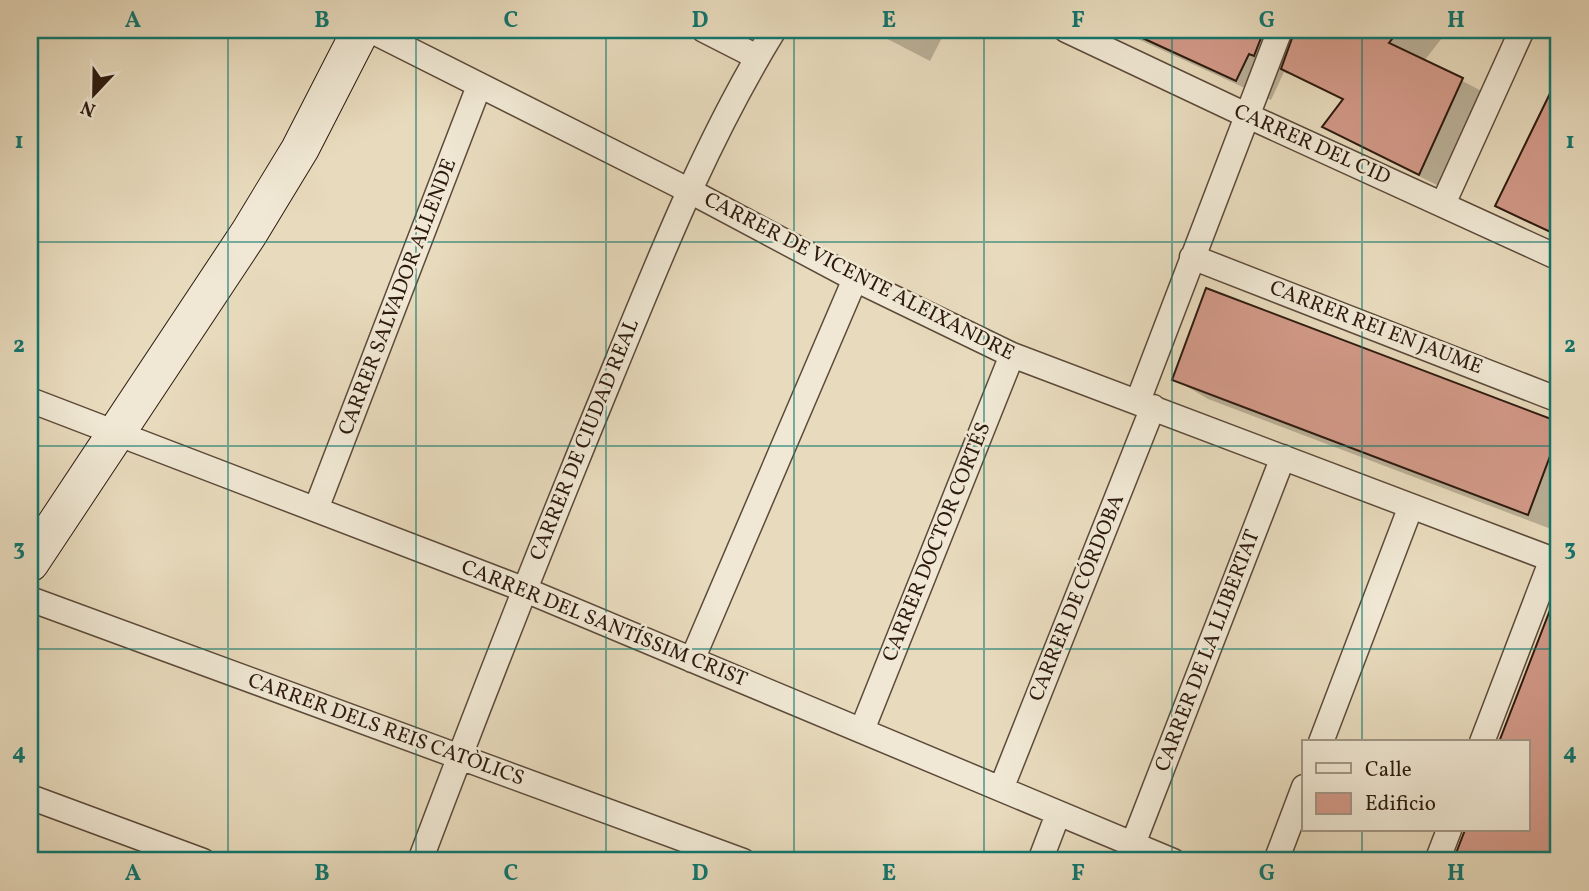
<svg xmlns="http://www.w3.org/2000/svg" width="1589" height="891" viewBox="0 0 1589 891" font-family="Vollkorn,serif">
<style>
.shadow{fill:#0003}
.building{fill:#d39a89;stroke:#2d1a0f;stroke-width:2}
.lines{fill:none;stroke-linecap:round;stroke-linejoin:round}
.street-casing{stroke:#5c4a3a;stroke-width:27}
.secondary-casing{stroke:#2d1a0f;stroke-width:39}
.street{stroke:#f0e8d4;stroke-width:24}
.secondary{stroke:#f0e8d4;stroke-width:37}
.grid{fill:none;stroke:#0f766e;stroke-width:2;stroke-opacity:0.55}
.labels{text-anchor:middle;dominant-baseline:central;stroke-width:5;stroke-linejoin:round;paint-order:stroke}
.street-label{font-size:21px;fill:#2d1a0f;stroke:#f0e8d4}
.neatline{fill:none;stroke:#0f766e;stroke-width:2.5}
.grid-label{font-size:23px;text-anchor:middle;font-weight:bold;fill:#0f766e}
</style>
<rect width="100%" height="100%" fill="#e8dbbd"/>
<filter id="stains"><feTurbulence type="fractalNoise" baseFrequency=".00286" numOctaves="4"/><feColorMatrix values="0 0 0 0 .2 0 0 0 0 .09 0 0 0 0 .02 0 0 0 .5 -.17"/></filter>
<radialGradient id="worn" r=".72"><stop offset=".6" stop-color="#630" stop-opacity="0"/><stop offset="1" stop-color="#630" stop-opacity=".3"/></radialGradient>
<path class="shadow" d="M870,30H946L930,61Z
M1118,30H1438L1445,34L1424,61L1497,99L1453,193L1358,146L1325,126L1344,101L1289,72L1288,74L1284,72L1271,100Z
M1559,79V235L1530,221V224L1498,205Z
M1207,291L1559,424V532L1208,399L1174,379Z
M1558,594L1559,861H1454L1467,830H1528V742H1501Z"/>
<path class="building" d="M1125,30H1264L1254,56L1249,54L1236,81Z
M1295,30H1399L1389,43L1463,78L1419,175L1322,127L1343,99L1281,69Z
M1559,75V236L1495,206Z
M1206,288L1559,422V432L1528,515L1172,380Z
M1557,592H1559V861H1453L1465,830H1528V742H1499Z"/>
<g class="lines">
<g class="street-casing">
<path id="street" d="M370,30L688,190L855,279L1012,355L1559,562
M704,30L757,57
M1066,30L1246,115L1559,258
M1443,204L1522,30
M1192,257L1559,400
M30,400L523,589L1173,861
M1138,401L1280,30
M316,509L479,86
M30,599L743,861
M692,660L855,279
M862,730L1012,355
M1321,742L1411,506
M1482,742L1552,559
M1001,789L1153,407
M30,797L203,861
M1133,844L1283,457
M420,861C481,699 544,539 610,379C659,260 706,140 774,30
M1040,861L1058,814
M1276,861L1304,787
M1437,861L1449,830"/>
</g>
<g class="secondary-casing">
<path id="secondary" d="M30,563L249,233L300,149L361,30"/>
</g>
<use href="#street" class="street"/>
<use href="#secondary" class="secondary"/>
</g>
<path class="grid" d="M228,30V861M416,30V861M606,30V861M794,30V861M984,30V861M1172,30V861M1362,30V742M30,242H1559M30,446H1559M30,649H1559M1362,830V861"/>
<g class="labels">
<g class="street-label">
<text transform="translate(1312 145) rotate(24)">CARRER DEL CID</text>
<text transform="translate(859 277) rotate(27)">CARRER DE VICENTE ALEIXANDRE</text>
<text transform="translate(398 297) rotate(-69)">CARRER SALVADOR ALLENDE</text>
<text transform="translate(1376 328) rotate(21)">CARRER REI EN JAUME</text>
<text transform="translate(585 440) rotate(-68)">CARRER DE CIUDAD REAL</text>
<text transform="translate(937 542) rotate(-68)">CARRER DOCTOR CORTÉS</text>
<text transform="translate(1077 598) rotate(-68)">CARRER DE CÓRDOBA</text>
<text transform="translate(604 624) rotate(22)">CARRER DEL SANTÍSSIM CRIST</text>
<text transform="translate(1208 651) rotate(-69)">CARRER DE LA LLIBERTAT</text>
<text transform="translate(386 730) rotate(20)">CARRER DELS REIS CATÒLICS</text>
</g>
</g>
<rect width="1589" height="891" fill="none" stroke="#e8dbbd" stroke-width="77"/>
<rect x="1302" y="740" width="228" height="91" fill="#f0e8d4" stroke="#a29685" stroke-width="2"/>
<rect x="1316" y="763" width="35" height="10" fill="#f0e8d4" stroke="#a29685" stroke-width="2"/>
<text x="1365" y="776" font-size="21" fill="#2d1a0f">Calle</text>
<rect x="1316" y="793" width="35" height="21" fill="#d39a89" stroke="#a29685" stroke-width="2"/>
<text x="1365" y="810" font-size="21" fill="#2d1a0f">Edificio</text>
<g transform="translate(94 94) rotate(202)" stroke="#f0e8d4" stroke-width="5" paint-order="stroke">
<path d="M0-5L12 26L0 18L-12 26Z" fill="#2d1a0f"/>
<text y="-10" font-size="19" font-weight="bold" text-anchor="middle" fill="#2d1a0f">N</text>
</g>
<rect x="38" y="38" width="1512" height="814" class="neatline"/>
<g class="grid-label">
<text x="133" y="27">A</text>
<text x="322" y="27">B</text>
<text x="511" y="27">C</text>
<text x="700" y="27">D</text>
<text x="889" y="27">E</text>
<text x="1078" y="27">F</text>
<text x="1267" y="27">G</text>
<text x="1456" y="27">H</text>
<text x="19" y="148">1</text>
<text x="1570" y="148">1</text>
<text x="19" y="352">2</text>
<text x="1570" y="352">2</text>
<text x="19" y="555">3</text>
<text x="1570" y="555">3</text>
<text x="19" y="759">4</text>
<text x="1570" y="759">4</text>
<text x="133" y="880">A</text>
<text x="322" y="880">B</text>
<text x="511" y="880">C</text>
<text x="700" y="880">D</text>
<text x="889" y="880">E</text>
<text x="1078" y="880">F</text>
<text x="1267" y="880">G</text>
<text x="1456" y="880">H</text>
</g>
<rect width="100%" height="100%" filter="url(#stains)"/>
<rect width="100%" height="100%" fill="url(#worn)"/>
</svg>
